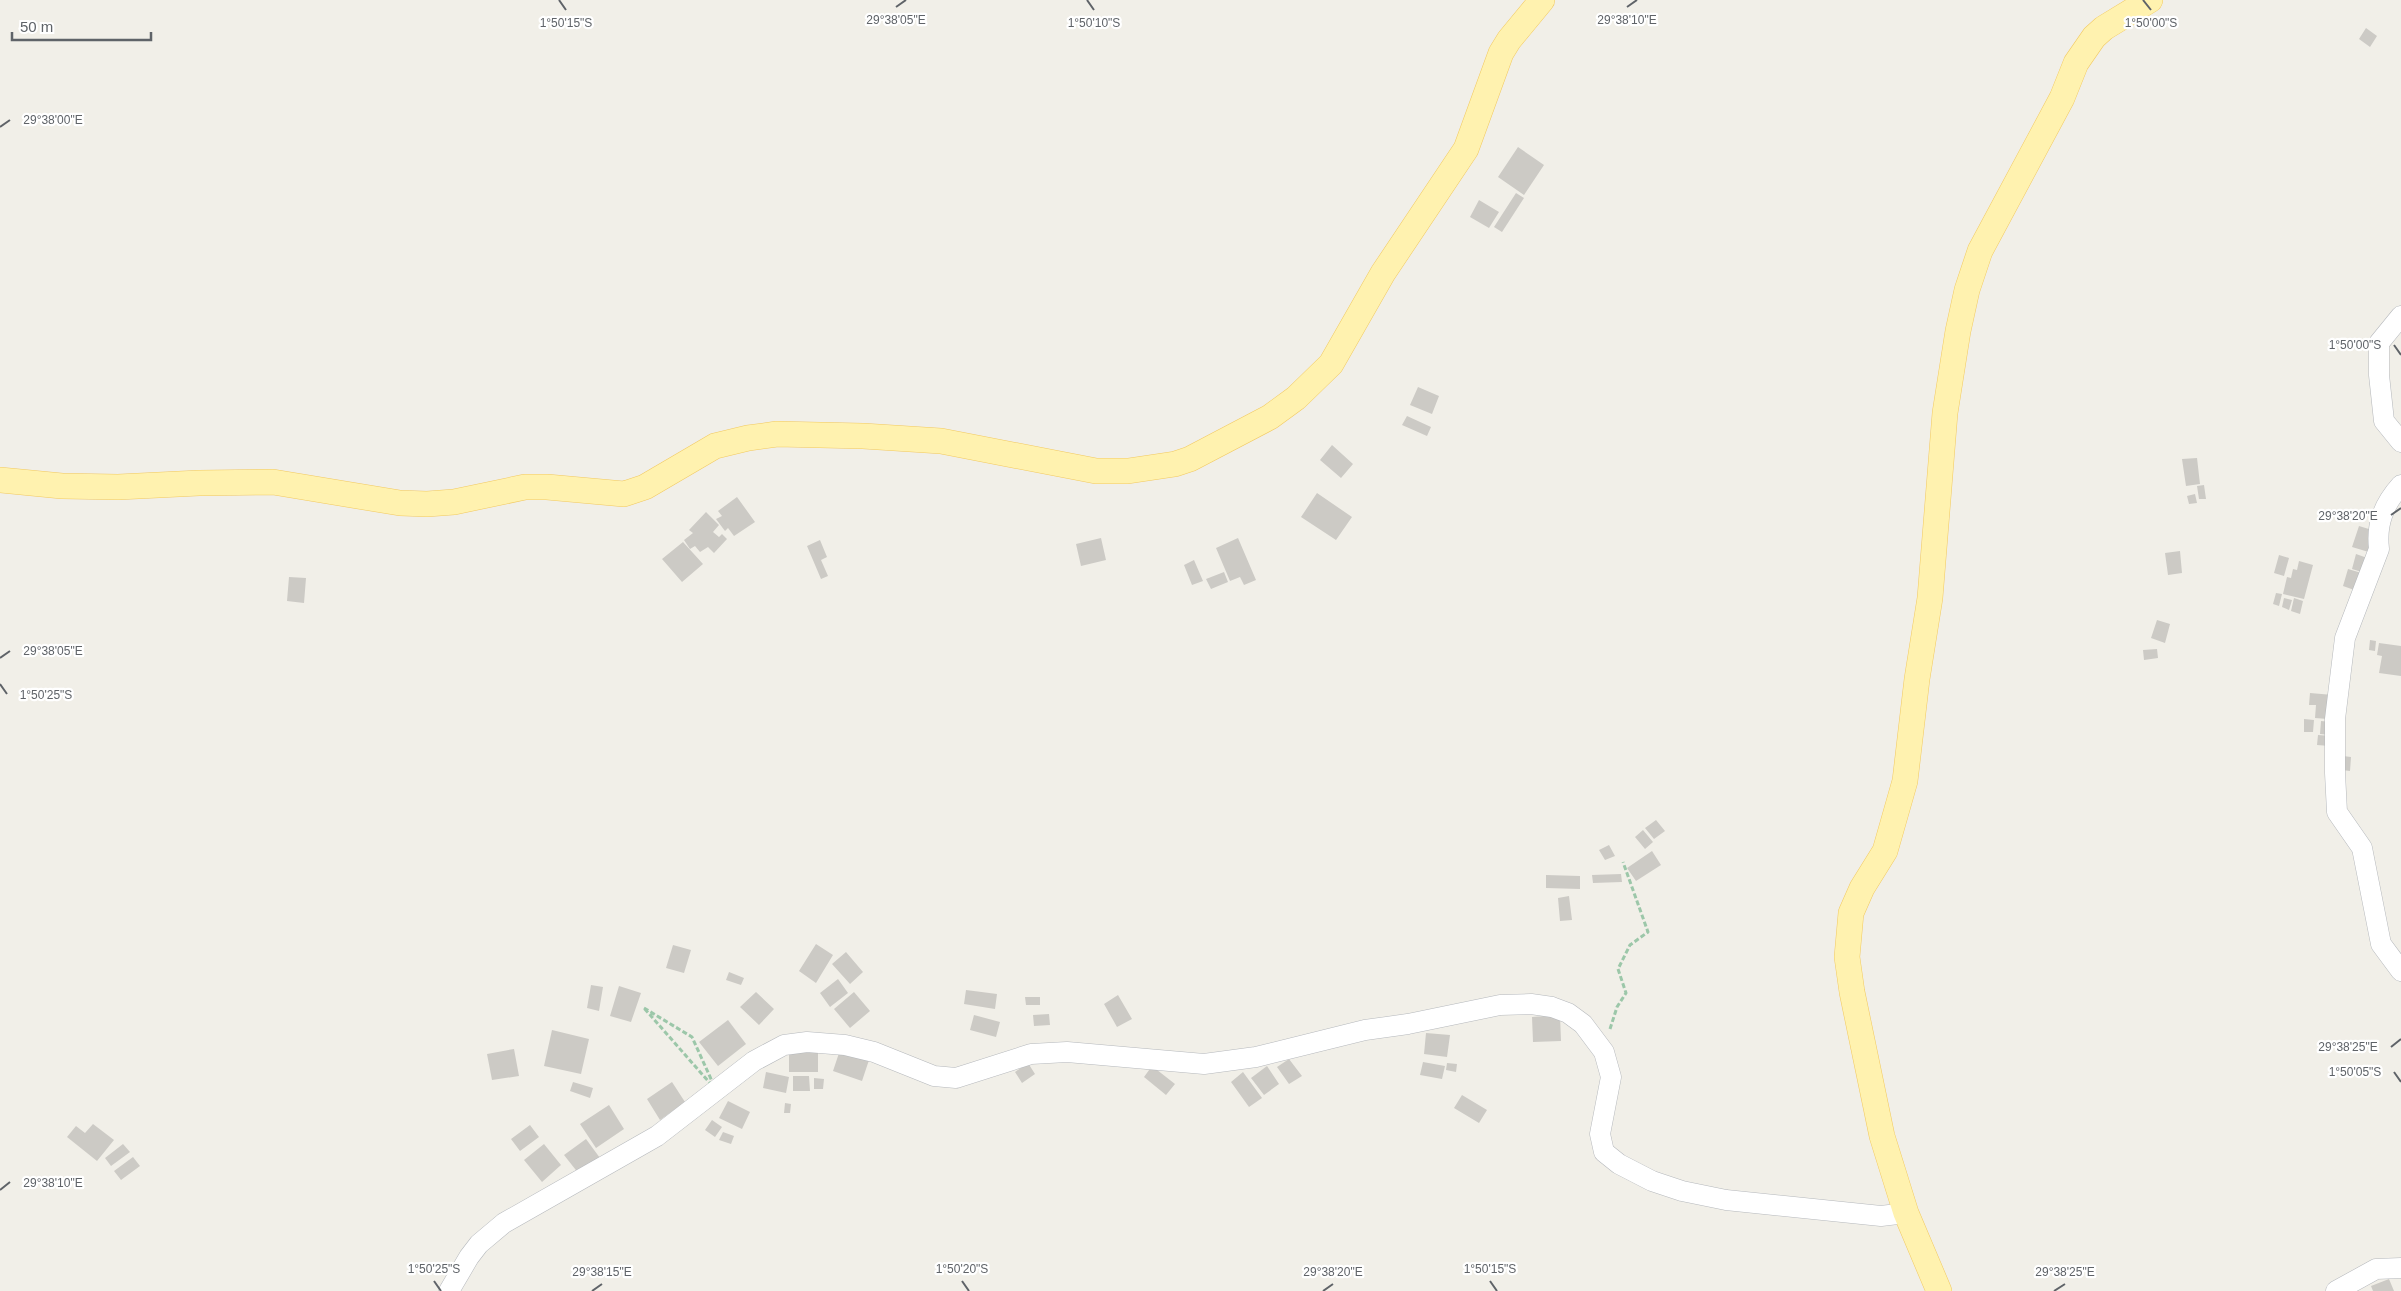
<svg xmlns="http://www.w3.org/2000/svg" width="2401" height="1291" viewBox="0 0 2401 1291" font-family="Helvetica,sans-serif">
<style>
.building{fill:#cccac5}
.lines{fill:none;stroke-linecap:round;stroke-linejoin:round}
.minor-casing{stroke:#b5b8bc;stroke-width:21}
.major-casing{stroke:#f2c960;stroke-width:26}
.path{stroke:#9cc7a9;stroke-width:3;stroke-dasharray:5 2.5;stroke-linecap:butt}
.minor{stroke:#fff;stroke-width:20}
.major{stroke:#fff2af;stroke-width:25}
.ticks{fill:none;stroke:#5f6368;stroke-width:2}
.ticks-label{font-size:12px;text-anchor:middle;fill:#5f6368;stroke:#fff;stroke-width:4.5;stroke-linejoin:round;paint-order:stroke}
</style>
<rect width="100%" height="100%" fill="#f1efe8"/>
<path class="building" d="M2366,28L2377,36L2370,47L2359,39Z
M1518,147L1544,165L1524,195L1498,177Z
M1516,193L1524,198L1502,232L1494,227Z
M1479,200L1499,212L1489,228L1470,217Z
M1418,387L1439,396L1432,414L1410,405Z
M1407,416L1431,427L1427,436L1402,425Z
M1332,445L1353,464L1341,478L1320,460Z
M2197,458L2200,484L2186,486L2182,459Z
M2204,485L2206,499H2199L2197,486Z
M1317,493L1352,517L1336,540L1301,517Z
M2195,494L2197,503L2189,504L2187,496Z
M737,497L755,522L734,536L728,528L725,531L716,519L722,516L718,511Z
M706,512L719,525L713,532L719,537L722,534L727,539L714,553L708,547L700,552L695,546L690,549L684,540L693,533L689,530Z
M2359,526L2372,530V553L2352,547Z
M1101,538L1106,560L1081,566L1076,544Z
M1238,538L1256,580L1244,585L1240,577L1230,581L1216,548Z
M820,540L827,557L821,560L828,576L821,579L807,546Z
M683,542L703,564L682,582L662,559Z
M2180,551L2182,573L2168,575L2165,553Z
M2356,554L2370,559L2365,573L2352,569Z
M2279,555L2289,558L2284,576L2274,573Z
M1194,560L1203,581L1192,585L1184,565Z
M2299,561L2313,565L2304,599L2283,594L2287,577L2291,578L2293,569L2297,570Z
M2348,569L2365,574L2360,592L2343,586Z
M1224,572L1228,582L1211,589L1206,579Z
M289,577L306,578L304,603L287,601Z
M2276,593L2282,594L2279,606L2273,604Z
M2284,598L2292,600L2289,610L2282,607Z
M2294,598L2303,601L2300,614L2291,611Z
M2157,620L2170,624L2165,643L2151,638Z
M2370,640L2376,641L2375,651L2369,650Z
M2379,643L2401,646V676L2379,673L2382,656L2377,655Z
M2157,649L2158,658L2144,660L2143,650Z
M2310,693L2333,695L2328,719L2315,718L2316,705H2309Z
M2304,719L2314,720L2313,732H2304Z
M2321,721L2331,722L2330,735L2320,734Z
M2318,735L2331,736L2330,746L2317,745Z
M2343,756L2351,757L2350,771L2342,770Z
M1656,820L1665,831L1654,839L1645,828Z
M1643,830L1653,842L1645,849L1635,837Z
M1609,845L1615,856L1605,860L1599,850Z
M1652,851L1661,865L1636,881L1627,868Z
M1621,874L1622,882L1593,883L1592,875Z
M1546,875L1580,876V889L1546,888Z
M1569,896L1572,920L1560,921L1558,898Z
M816,944L833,955L816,983L799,971Z
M673,945L691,950L684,973L666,968Z
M846,952L863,972L850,984L832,964Z
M729,972L744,978L741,985L726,980Z
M838,979L848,993L830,1007L820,993Z
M591,985L603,987L599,1011L587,1008Z
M619,986L641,993L631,1022L610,1016Z
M966,990L997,994L995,1009L964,1004Z
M756,992L774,1009L759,1025L740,1007Z
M854,992L870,1011L850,1028L834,1009Z
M1118,995L1132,1019L1117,1027L1104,1004Z
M1025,997H1040V1005H1026Z
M1049,1014L1050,1025L1034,1026L1033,1015Z
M974,1015L1000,1022L996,1037L970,1030Z
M1560,1015L1561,1041L1533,1042L1532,1017Z
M728,1020L746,1044L718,1066L699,1042Z
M552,1030L589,1039L581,1074L544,1066Z
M1426,1033L1450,1035L1447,1057L1424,1054Z
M514,1049L519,1076L492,1080L487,1054Z
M840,1050L869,1060L862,1081L833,1071Z
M789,1051L818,1052V1072H789Z
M1289,1059L1302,1076L1289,1084L1277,1067Z
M1423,1062L1445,1066L1442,1079L1420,1075Z
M1028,1063L1035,1074L1022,1083L1015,1072Z
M1447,1063L1457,1064L1456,1072L1446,1070Z
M1152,1066L1175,1084L1166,1095L1144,1077Z
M1267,1066L1279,1084L1264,1095L1251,1078Z
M766,1072L789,1077L786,1093L763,1088Z
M1243,1072L1262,1098L1249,1107L1231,1082Z
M793,1076H809L810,1091H793Z
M814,1078L824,1079L823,1089H814Z
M573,1082L593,1088L590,1098L570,1091Z
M672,1082L685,1102L660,1120L647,1099Z
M1462,1095L1487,1110L1479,1123L1454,1108Z
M728,1101L750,1112L742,1129L719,1118Z
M785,1103L791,1104L790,1113H784Z
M609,1105L624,1129L596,1148L580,1124Z
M712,1120L722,1127L715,1137L705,1130Z
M93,1124L114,1140L97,1161L67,1137L76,1126L85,1133Z
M530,1125L539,1137L520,1151L511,1139Z
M723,1132L734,1136L731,1144L719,1140Z
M586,1139L600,1158L579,1174L564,1155Z
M123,1144L130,1152L111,1166L105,1158Z
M544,1144L561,1165L542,1182L524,1160Z
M133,1157L140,1166L121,1180L114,1171Z
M2389,1279L2394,1291H2373L2371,1286Z"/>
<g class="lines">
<g class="minor-casing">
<path id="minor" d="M2401,316L2379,343V375L2384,421L2401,442
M2401,485C2384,504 2376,523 2379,549L2345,638L2335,719V773L2337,812L2362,848L2381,944L2401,971
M449,1291L469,1257L479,1244L504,1223L657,1136L754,1061L784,1045L807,1042L845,1045L874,1052L934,1076L956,1078L1031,1054L1067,1052L1204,1064L1256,1057L1365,1030L1408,1024L1500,1005L1531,1004L1552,1007L1568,1013L1583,1024L1604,1052L1611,1077L1600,1134L1604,1152L1619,1164L1652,1181L1682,1191L1726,1200L1881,1216L1906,1213
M2336,1291L2376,1269L2401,1268"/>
</g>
<g class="major-casing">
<path id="major" d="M0,480L62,486L118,487L199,483L273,482L400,503L427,504L454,502L525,487H547L624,494L645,487L715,446L748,438L777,434L863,436L941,441L1096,471H1128L1175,464L1190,459L1270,417L1296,398L1331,364L1383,273L1466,149L1501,53L1509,40L1542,0
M1939,1291L1906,1213L1882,1136L1852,992L1847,957L1851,913L1862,888L1885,851L1905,781L1917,679L1930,598L1945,413L1958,331L1967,290L1980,251L2062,98L2076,63L2094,37L2104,28L2150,0"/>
</g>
<path class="path" d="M644,1008L692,1037L716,1090Z
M1610,1029L1617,1007L1626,993L1618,969L1630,945L1648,932L1623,862"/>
<use href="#minor" class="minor"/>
<use href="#major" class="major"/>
</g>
<path class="ticks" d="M559,0L566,10M1087,0L1094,10M2143,0L2151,10M896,7L906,0M1627,7L1637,0M0,127L10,120M2394,345L2401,355M2391,515L2401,508M0,658L10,651M0,684L7,694M2391,1047L2401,1039M2394,1072L2401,1082M0,1190L10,1182M434,1281L441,1291M962,1281L969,1291M1490,1281L1497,1291M592,1291L602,1284M1323,1291L1333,1284M2054,1291L2065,1284"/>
<g class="ticks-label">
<text x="896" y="24">29°38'05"E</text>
<text x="1627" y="24">29°38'10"E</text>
<text x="1094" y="27">1°50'10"S</text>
<text x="2151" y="27">1°50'00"S</text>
<text x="566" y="27">1°50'15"S</text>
<text x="53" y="124">29°38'00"E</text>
<text x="2355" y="349">1°50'00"S</text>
<text x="2348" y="520">29°38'20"E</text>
<text x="53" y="655">29°38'05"E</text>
<text x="46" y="699">1°50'25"S</text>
<text x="2348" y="1051">29°38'25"E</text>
<text x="2355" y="1076">1°50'05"S</text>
<text x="53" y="1187">29°38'10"E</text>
<text x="434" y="1273">1°50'25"S</text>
<text x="962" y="1273">1°50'20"S</text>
<text x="1490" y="1273">1°50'15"S</text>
<text x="602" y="1276">29°38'15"E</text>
<text x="1333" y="1276">29°38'20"E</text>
<text x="2065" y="1276">29°38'25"E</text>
</g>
<path d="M12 32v8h139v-8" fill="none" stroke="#5f6368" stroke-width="2.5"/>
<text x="20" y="32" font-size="15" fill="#5f6368" stroke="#ffffff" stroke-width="4" paint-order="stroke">50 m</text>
</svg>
